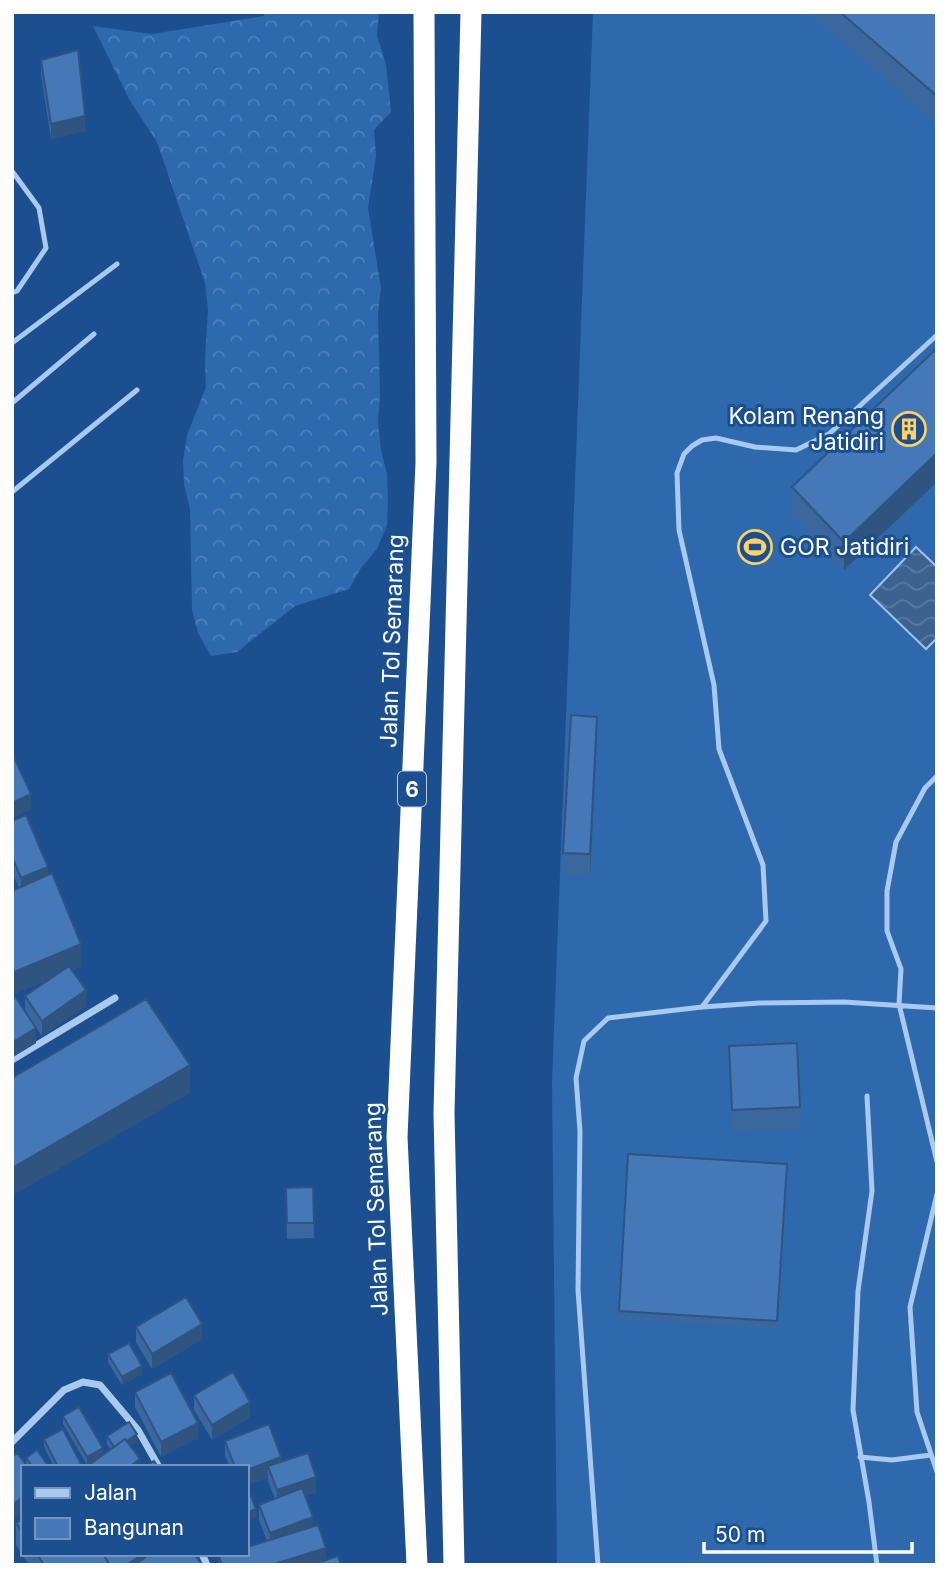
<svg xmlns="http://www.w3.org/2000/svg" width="949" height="1577" viewBox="0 0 949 1577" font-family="Inter,sans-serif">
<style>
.forest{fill:url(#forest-crowns)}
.pitch{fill:#2e69ad}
.water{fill:url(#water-waves);stroke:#9cc4f0;stroke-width:2}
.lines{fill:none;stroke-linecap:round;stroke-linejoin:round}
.lane{stroke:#a9c9ee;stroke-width:5}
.street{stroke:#a9c9ee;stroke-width:7}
.highway{stroke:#fff;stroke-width:21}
.wall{fill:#3a679d;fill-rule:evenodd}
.shaded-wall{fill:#305480}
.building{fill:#4478b7;stroke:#305480;stroke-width:2}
.labels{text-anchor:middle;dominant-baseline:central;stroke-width:6;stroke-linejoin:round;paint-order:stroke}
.shield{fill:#1b4f8f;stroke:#bbcadd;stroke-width:2}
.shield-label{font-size:21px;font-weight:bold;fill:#fff}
.poi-label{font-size:23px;fill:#fff;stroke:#1b4f8f;text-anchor:end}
.street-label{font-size:23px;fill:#fff;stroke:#1b4f8f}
</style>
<defs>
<pattern id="forest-crowns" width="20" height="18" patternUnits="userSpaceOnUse" patternTransform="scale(1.75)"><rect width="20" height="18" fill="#2e69ad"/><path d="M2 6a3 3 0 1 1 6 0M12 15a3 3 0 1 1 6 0" fill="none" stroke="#4d80b9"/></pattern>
<pattern id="water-waves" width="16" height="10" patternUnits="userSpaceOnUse" patternTransform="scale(1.75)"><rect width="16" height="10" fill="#3c6290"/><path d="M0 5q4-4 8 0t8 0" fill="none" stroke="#597aa1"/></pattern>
</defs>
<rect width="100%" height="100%" fill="#1b4f8f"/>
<path class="forest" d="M265,12H379L377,36L386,64L391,112L374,130L376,156L368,208L381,288L378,314L380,395L378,422L381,450L387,474L388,499L387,525L377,549L361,568L349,589L295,606L237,652L211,656L198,633L192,610L190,509L184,485L183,460L187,435L206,387L205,360L208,309L205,283L157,142L129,99L93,26L152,34L264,16Z"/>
<path class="pitch" d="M593,12H937V1565H557L552,1082Z"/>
<path class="water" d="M916,547L937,567V638L926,649L870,595Z"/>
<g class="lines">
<path class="lane" d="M12,171L39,208L46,248L17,291L12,293
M12,343L117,264
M12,403L94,334
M12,492L137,390
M937,776L925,788L896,842L887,891V931L901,969L899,1004L937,1162
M702,1007L766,921L763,865L719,749L714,685L679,530L677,473L684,454L692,446L702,440L716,438L755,447L796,450L829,434L937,335
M867,1096L872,1191L858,1291L853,1410L869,1502L877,1565
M937,1194L910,1307L917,1412L937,1472
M860,1457L892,1460L931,1455
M598,1565L578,1290L580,1131L576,1078L584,1041L608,1018L702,1007L759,1003L844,1002L937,1008"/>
<path class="street" d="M12,1060L115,998
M12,1442L64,1390L83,1382L100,1385L138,1430L159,1467
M202,1554L207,1565"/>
<path class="highway" d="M417,1565L397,1137L426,463L424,12
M454,1565L444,1113L471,12"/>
</g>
<path class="wall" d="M808,12H937V124Z
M41,60L85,131L51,139L41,75Z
M937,348V482L844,570L792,515V487Z
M597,739L590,876L563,875V853Z
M12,821L48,875L81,966L72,970L86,1006L42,1036L30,1019L36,1043L13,1057L12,1055V891L19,888L12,872ZM48,980L25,996V1010L14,994Z
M729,1046L800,1107V1129L732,1132Z
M787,1172L777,1329L619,1319V1311Z
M313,1187L314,1238L287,1239L286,1188Z
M136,1327L202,1339L152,1369L136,1342Z
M108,1354L142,1374L122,1385L108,1362Z
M135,1392L198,1438L161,1457L135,1407Z
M194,1395L250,1417L212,1440L194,1410Z
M63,1416L103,1454L110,1449L107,1444V1436L137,1442L130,1446L140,1467L87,1465L63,1424Z
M44,1439L81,1467H54L44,1447Z
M225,1441L281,1462L316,1492L305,1496L313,1526L326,1560L341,1565H219V1556L267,1541L259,1520V1505L275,1499L268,1481V1477L247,1485V1467H230L225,1456Z
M26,1458L49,1467H23L26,1465Z
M23,1519V1554H194L202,1565H29L16,1545V1523Z"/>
<path class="shaded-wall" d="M85,116V131L51,139V124Z
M937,453V482L844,570V542Z
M597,717V739L590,876V854Z
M31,794V810L12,818V803Z
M48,867V882L21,893V878Z
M81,944V966L12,995V973Z
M86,990V1006L42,1036V1021Z
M36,1028V1043L13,1057V1042Z
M190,1065V1093L12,1196V1168Z
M202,1324V1339L152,1369V1354Z
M142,1366V1374L122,1385V1377Z
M250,1402V1417L212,1440V1425Z
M198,1423V1438L161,1457V1442Z
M137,1434V1442L115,1456V1448Z
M103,1448V1456L87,1465V1457Z
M281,1457V1472L268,1466V1477L247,1485V1470Z
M140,1459V1467H129Z
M316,1477V1492L277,1505V1490Z
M23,1497V1512L12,1520V1505Z
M256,1509V1517L247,1520V1513Z
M313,1517V1532L270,1548V1533Z
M326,1548V1563L320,1565H271Z
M142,1554H163L148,1565H127Z"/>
<path class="building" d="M840,12H937V96Z
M78,50L85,116L51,124L41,60Z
M937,348V453L844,542L792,487Z
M571,715L597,717L590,854L563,853Z
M12,753L31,794L12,803Z
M26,815L48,867L21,878L12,857V821Z
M52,873L81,944L12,973V891Z
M69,966L86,990L42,1021L25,996Z
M12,992L36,1028L13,1042L12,1040Z
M146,999L190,1065L12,1168V1078Z
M797,1043L800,1107L732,1110L729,1046Z
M628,1154L787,1164L777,1321L619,1311Z
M313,1187L314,1223H287L286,1188Z
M186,1297L202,1324L152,1354L136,1327Z
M129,1343L142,1366L122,1377L108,1354Z
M233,1372L250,1402L212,1425L194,1395Z
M171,1373L198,1423L161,1442L135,1392Z
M79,1407L103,1448L87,1457L63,1416Z
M129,1422L137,1434L127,1441L125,1439L114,1447L107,1436Z
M269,1424L281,1457L247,1470V1467H235L225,1441Z
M63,1429L81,1464L75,1467H58L44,1439Z
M125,1439L140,1459L129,1467H86Z
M37,1450L49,1467H33L26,1458Z
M17,1453L28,1467H23V1497L12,1505V1457Z
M308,1453L316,1477L277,1490L268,1466Z
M154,1461L158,1467H145Z
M302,1488L313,1517L270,1533L259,1505Z
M248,1489L256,1509L247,1513V1490Z
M23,1519V1533L16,1523Z
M318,1525L326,1548L271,1565H222L219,1556L224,1554H247V1547Z
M37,1554H103L110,1565H44Z
M103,1554H142L127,1565H110Z
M150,1554H194L202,1565H135Z
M338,1556L341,1565H312Z"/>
<defs>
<g id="building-ring" transform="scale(1.75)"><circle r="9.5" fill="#1b4f8f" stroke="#ffd166" stroke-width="1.5"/><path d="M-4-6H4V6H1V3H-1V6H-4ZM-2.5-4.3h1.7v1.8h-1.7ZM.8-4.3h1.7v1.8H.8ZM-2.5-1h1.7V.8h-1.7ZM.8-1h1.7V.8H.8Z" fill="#ffd166"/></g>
<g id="stadium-ring" transform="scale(1.75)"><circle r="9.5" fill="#1b4f8f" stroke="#ffd166" stroke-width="1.5"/><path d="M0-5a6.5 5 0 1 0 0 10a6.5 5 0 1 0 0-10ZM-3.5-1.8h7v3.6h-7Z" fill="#ffd166"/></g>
</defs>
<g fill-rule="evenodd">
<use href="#building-ring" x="909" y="429"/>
<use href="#stadium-ring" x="755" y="547"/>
</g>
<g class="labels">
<rect class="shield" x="398" y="771.5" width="28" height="35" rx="5"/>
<g class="shield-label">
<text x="412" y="789">6</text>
</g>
<g class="poi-label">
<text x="884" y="416">Kolam Renang<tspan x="884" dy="26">Jatidiri</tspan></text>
<text x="780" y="547" text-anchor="start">GOR Jatidiri</text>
</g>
<g class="street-label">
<text transform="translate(392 641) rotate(-88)">Jalan Tol Semarang</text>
<text transform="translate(376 1209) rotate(-92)">Jalan Tol Semarang</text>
</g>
</g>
<rect width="949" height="1577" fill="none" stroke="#ffffff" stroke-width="28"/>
<rect x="21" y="1465" width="228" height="91" fill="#1b4f8f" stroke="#7695bc" stroke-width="2"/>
<rect x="35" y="1488" width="35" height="10" fill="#a9c9ee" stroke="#7695bc" stroke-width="2"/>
<text x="84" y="1500" font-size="21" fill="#ffffff">Jalan</text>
<rect x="35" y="1518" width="35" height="21" fill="#4478b7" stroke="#7695bc" stroke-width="2"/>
<text x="84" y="1535" font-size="21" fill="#ffffff">Bangunan</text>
<path d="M704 1542v10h208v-10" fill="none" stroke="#ffffff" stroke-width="3.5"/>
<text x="715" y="1542" font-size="21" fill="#ffffff" stroke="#1b4f8f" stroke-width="5" paint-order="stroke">50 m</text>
</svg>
